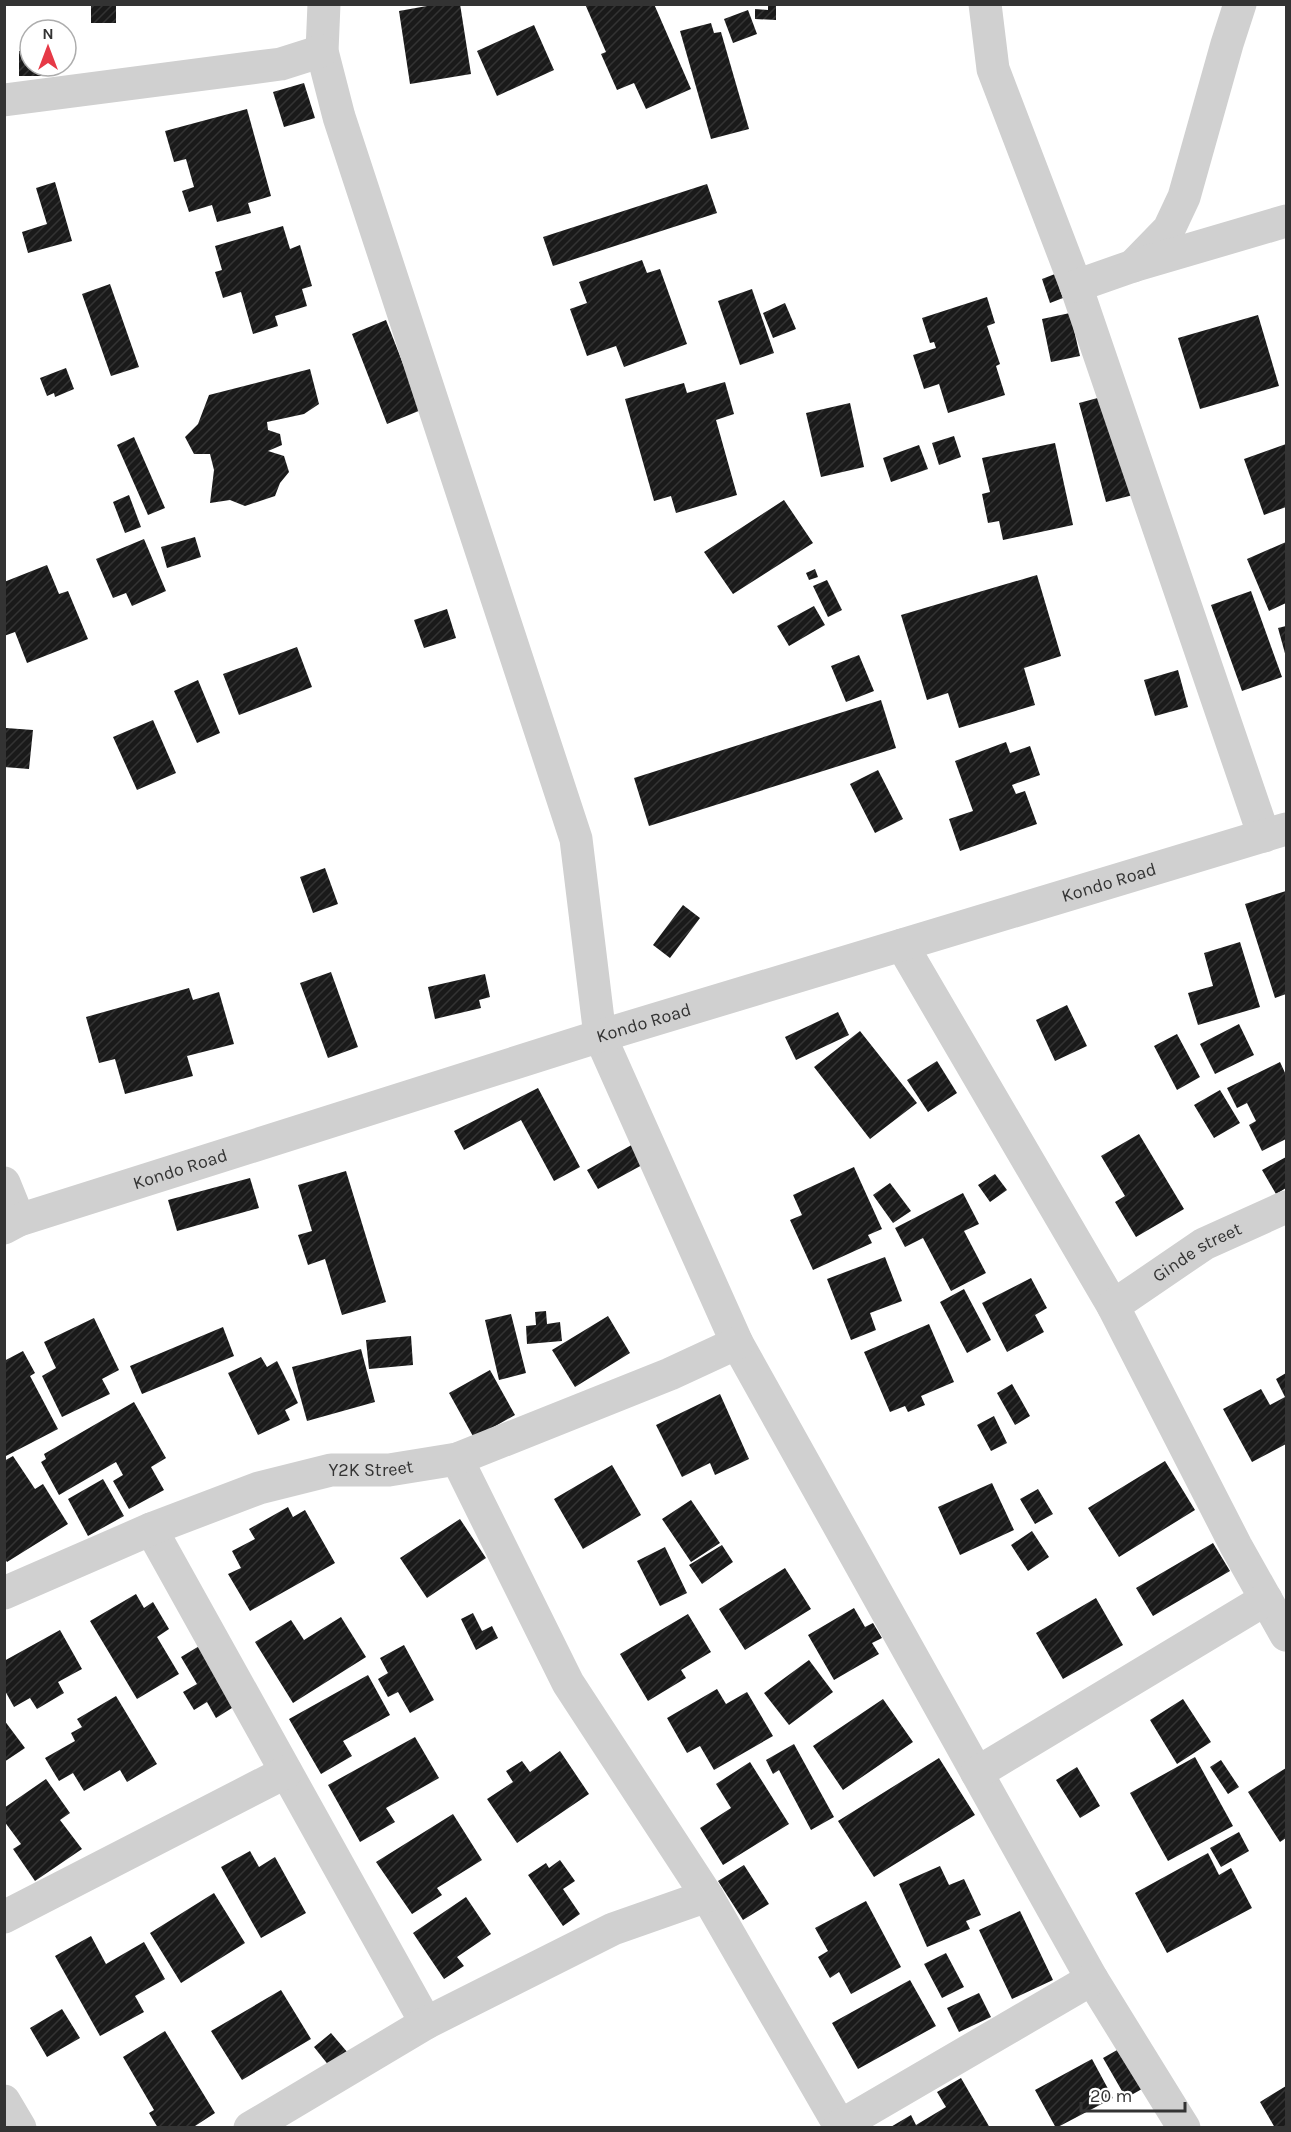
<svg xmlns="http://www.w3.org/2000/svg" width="1291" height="2132" viewBox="0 0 1291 2132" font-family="Karla,sans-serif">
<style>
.building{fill:url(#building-hatch)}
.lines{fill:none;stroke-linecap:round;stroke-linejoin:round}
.minor{stroke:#d0d0d0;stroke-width:33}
.labels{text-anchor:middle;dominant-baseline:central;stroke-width:6;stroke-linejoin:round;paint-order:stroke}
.street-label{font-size:18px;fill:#333;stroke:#fff}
</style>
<defs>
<pattern id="building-hatch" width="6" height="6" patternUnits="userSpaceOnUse" patternTransform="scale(1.5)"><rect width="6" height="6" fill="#1a1a1a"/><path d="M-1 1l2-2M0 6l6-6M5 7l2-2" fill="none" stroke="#333"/></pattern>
</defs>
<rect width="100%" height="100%" fill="#fff"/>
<path class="building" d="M91,4H116V23H91Z
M438,4H460L471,74L410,84L399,11Z
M585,4H654L691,89L646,109L634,83L617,90L601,54L606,52Z
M768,4L776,5V20L755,19V9L768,10Z
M748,10L757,34L733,43L724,19Z
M711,23L714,33L721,32L749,129L711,139L680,31Z
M534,25L554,70L497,96L477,51Z
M19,51H30V66H51V76H19Z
M304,83L315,118L284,127L273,92Z
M247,109L271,196L248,203L251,213L217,222L212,205L189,212L182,191L194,187L186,159L174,162L165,131Z
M55,182L72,241L28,253L22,232L47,224L36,188Z
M707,184L717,213L553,266L543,237Z
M283,226L290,249L300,245L312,286L302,289L307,306L275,316L278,326L253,334L241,292L223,298L215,272L222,270L215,246Z
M642,260L647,273L660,269L687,344L624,367L616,346L587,356L570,309L587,303L579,282Z
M1055,274L1063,298L1050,303L1042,279Z
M110,284L139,367L111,376L82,294Z
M752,289L774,353L740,365L718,301Z
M987,297L995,323L987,326L1000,364L996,366L1005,395L948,413L939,384L924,389L913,355L936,348L934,342L930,343L922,318Z
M785,303L796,329L773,338L763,313Z
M1070,313L1080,356L1051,362L1042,319Z
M1258,315L1279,386L1200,409L1178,338Z
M386,320L421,410L387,424L352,334Z
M66,368L74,389L55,397L54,393L47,396L40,378Z
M310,369L319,404L304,414L267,422L268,430L280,434L282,445L268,451L284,456L289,472L280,483L275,496L245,506L230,500L210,503L214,470L210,454H194L185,437L198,424L209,395Z
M725,382L734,414L716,420L737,495L676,513L671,496L654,501L625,399L684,383L687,393Z
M1105,396L1133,495L1106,502L1079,403Z
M850,403L864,467L821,477L806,413Z
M954,436L961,457L939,465L932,443Z
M134,437L165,508L148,515L117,445Z
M1055,443L1073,525L1003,540L999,521L988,523L982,494L990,492L982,458Z
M1286,444V507L1264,515L1244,459Z
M919,445L928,469L891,482L883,458Z
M129,495L141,527L125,533L113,502Z
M784,500L813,543L733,594L704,552Z
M195,537L201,557L167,568L161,547Z
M144,539L166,591L132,606L126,593L113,598L96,559Z
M1286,542V603L1269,611L1247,559Z
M47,565L59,594L68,591L88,639L27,663L15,632L4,636V582Z
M815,569L818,577L809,580L806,573Z
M1037,575L1061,656L1024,668L1035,705L959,728L948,693L927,700L901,615Z
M827,580L842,610L828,617L813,586Z
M1251,591L1282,677L1242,691L1211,605Z
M814,606L825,625L789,646L777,626Z
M447,609L456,638L424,648L414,620Z
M1286,626V657L1278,628Z
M297,647L312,687L239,715L223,674Z
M859,655L874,691L846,702L831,666Z
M1178,670L1188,707L1155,716L1144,680Z
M198,680L220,733L197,743L174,691Z
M881,700L896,748L649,826L634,778Z
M153,720L176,773L137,790L113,737Z
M6,728L33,730L29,769L4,767Z
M1006,742L1010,753L1030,746L1040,775L1012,785L1016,794L1025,791L1037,824L960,851L949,819L973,811L955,761Z
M878,770L903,819L875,833L850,784Z
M325,868L338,904L313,913L300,877Z
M1286,891V994L1275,998L1245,904Z
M683,905L700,918L670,958L653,945Z
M1240,942L1260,1007L1198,1025L1188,993L1213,986L1204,953Z
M331,972L358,1047L328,1058L300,983Z
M485,974L490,997L479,1000L481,1008L435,1019L428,987Z
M189,988L193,1000L219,992L234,1044L187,1056L193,1076L125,1094L115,1059L99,1063L86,1017Z
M1067,1005L1087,1046L1055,1061L1036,1020Z
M838,1012L849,1035L796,1060L785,1037Z
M1239,1024L1254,1055L1215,1074L1200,1044Z
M860,1031L917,1103L870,1139L814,1067Z
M1177,1034L1200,1077L1177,1090L1154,1046Z
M937,1061L957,1093L928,1112L907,1080Z
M1280,1062L1286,1075V1139L1262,1151L1249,1125L1256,1121L1247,1103L1237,1108L1227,1088Z
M538,1088L580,1167L554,1181L521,1120L464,1150L454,1131Z
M1220,1090L1240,1123L1214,1138L1194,1105Z
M1139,1134L1184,1209L1136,1237L1115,1202L1125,1196L1101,1156Z
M644,1138L655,1158L598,1189L587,1170Z
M1286,1157V1188L1276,1194L1262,1170Z
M854,1167L882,1229L868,1235L872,1243L813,1270L790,1220L802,1215L793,1195Z
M346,1171L386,1302L342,1315L325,1259L308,1265L298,1235L312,1231L298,1185Z
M995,1174L1007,1190L990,1202L978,1185Z
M250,1178L259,1208L177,1231L168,1200Z
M890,1183L911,1211L893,1223L873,1195Z
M963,1193L979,1224L964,1231L986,1273L951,1291L923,1238L905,1247L895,1228Z
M885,1257L902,1301L870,1313L876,1330L851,1340L827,1279Z
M1031,1278L1047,1308L1035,1315L1044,1332L1007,1352L982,1303Z
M964,1289L991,1340L967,1353L940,1302Z
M546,1311L547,1324L560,1322L562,1341L527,1344L526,1326L536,1325L535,1312Z
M511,1314L526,1373L499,1380L485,1320Z
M608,1316L630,1353L575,1387L552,1350Z
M94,1318L119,1370L102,1379L110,1394L62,1417L42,1376L56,1368L44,1342Z
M929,1324L954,1382L921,1396L925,1405L908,1412L905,1406L890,1412L864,1352Z
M223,1327L234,1356L142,1394L130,1366Z
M411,1336L413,1365L369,1369L366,1340Z
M361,1349L375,1402L307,1421L292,1367Z
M23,1351L35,1373L30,1376L58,1429L4,1457V1361Z
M261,1357L267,1367L277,1361L298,1403L285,1410L290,1420L258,1435L228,1373Z
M490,1370L515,1415L474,1438L449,1393Z
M1286,1373V1444L1252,1462L1223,1409L1261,1389L1270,1405L1285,1397L1276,1379Z
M1012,1384L1030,1416L1015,1425L997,1393Z
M720,1394L749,1459L715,1475L710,1463L682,1477L656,1425Z
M134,1402L166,1458L151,1467L164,1490L129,1509L113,1481L123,1475L116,1462L59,1495L41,1462L46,1459L44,1454Z
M994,1416L1007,1443L991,1451L977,1425Z
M13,1456L35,1489L43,1484L68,1524L7,1562L4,1558V1461Z
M1165,1461L1195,1510L1119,1557L1088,1508Z
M612,1465L641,1515L583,1549L554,1499Z
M103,1479L124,1516L88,1536L68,1499Z
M992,1483L1014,1530L960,1555L938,1507Z
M1038,1489L1053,1514L1035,1524L1020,1499Z
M691,1500L720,1543L691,1562L662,1519Z
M288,1507L293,1517L305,1510L335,1563L250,1611L228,1574L241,1568L232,1551L255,1539L249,1529Z
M460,1519L486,1558L427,1598L400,1558Z
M1032,1531L1049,1557L1028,1571L1011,1545Z
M1213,1543L1230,1571L1153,1616L1136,1588Z
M722,1545L733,1562L702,1584L689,1565Z
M665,1547L687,1593L660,1606L637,1561Z
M785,1568L811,1609L745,1650L719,1609Z
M136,1594L144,1608L153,1602L169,1629L157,1637L179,1674L137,1699L90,1621Z
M1096,1598L1123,1645L1063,1679L1036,1633Z
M854,1608L865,1627L873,1623L882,1638L872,1643L879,1654L834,1680L808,1635Z
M473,1613L482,1631L492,1626L498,1638L476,1650L461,1619Z
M688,1614L711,1652L681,1670L686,1678L648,1701L620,1654Z
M341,1617L366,1657L293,1703L255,1642L291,1620L304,1640Z
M60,1630L82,1669L58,1682L64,1693L37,1709L30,1698L14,1707L4,1689V1661Z
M206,1642L243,1701L216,1718L207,1702L194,1710L183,1692L197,1684L181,1657Z
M404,1645L434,1700L410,1713L398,1692L388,1697L378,1679L388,1673L380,1658Z
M809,1660L833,1692L789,1725L764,1693Z
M368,1675L390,1715L343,1741L352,1756L321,1774L289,1719Z
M717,1689L726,1704L747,1692L773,1736L714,1770L700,1746L687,1753L667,1718Z
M116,1696L157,1764L127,1782L120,1770L84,1791L73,1773L59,1781L45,1758L75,1741L71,1733L82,1727L77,1719Z
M883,1699L913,1742L843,1790L813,1746Z
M1183,1699L1211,1742L1177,1764L1150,1720Z
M4,1720L25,1748L4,1762Z
M415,1737L439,1778L386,1808L395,1822L360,1842L328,1785Z
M794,1744L834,1817L811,1830L779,1770L773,1774L766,1760Z
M560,1751L589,1794L517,1843L487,1799L513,1782L506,1771L522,1761L530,1772Z
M1195,1757L1233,1826L1168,1861L1130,1793Z
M939,1758L975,1815L874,1877L838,1821Z
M1221,1760L1239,1787L1228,1794L1210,1767Z
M750,1762L789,1824L723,1865L700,1828L731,1808L716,1784Z
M1077,1767L1100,1806L1080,1818L1056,1780Z
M1286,1768V1838L1280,1842L1248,1792Z
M46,1779L70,1813L60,1820L82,1849L35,1881L13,1849L21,1844L4,1821V1808Z
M453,1814L482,1860L437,1888L442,1895L412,1914L376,1862Z
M1239,1832L1249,1851L1221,1867L1210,1848Z
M250,1851L259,1867L275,1857L306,1913L261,1938L221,1867Z
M1208,1853L1219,1875L1231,1868L1252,1908L1167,1953L1135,1893Z
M560,1860L575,1881L563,1889L580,1914L563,1926L528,1875L546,1863L549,1868Z
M744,1865L769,1904L743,1920L718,1881Z
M940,1866L949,1885L964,1879L981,1915L966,1921L970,1929L927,1947L899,1884Z
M214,1893L245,1943L181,1983L150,1933Z
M466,1897L491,1934L457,1957L464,1966L444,1979L413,1933Z
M866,1901L901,1967L851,1994L839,1972L830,1978L818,1957L828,1951L815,1928Z
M1020,1911L1053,1980L1012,1999L979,1930Z
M91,1936L106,1964L144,1942L165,1979L135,1996L144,2012L100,2036L55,1956Z
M946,1953L964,1987L942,1998L924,1964Z
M910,1980L936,2026L858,2069L832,2023Z
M281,1990L311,2039L242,2080L211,2031Z
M979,1993L991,2017L959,2032L947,2008Z
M62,2009L80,2038L47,2057L30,2028Z
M165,2031L215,2113L192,2128H158L149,2113L154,2110L123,2057Z
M331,2033L348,2053L330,2067L314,2047Z
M1126,2045L1149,2085L1126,2098L1103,2058Z
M1092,2059L1113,2098L1056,2128L1035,2090Z
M961,2078L990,2128H889L911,2115L916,2125L946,2107L937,2092Z
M1286,2086V2128H1275L1260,2102Z"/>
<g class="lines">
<g class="minor">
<path d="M324,4L322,51L339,117L576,839L600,1036L737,1343L1092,1979L1184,2128"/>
<path d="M985,4L993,69L1076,286L1264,836"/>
<path d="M4,100L281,64L322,51"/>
<path d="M1133,266L1169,229L1184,197L1227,44L1240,4"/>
<path d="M1076,286L1133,266L1286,221"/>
<path d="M902,945L1113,1306L1236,1546L1286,1635"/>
<path d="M4,1183L19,1220"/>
<path id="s1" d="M4,1228L19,1220L600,1036L1286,829"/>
<path id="s2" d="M1113,1306L1204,1244L1286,1207"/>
<path d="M457,1459L568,1683L707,1896L841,2128"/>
<path d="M151,1529L426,2023"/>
<path id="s3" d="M4,1593L151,1529L259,1488L331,1470H389L457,1459L670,1374L737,1343"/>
<path d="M977,1773L1266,1599"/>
<path d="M4,1917L286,1772"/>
<path d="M4,2101L20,2128"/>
<path d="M840,2126L1092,1979"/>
<path d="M250,2128L426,2023L613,1929L707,1896"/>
</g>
</g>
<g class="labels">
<g class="street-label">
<text stroke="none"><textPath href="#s1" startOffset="1158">Kondo Road</textPath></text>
<text stroke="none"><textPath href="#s1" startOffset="672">Kondo Road</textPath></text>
<text stroke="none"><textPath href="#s1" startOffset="186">Kondo Road</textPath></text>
<text stroke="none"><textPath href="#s2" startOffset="100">Ginde street</textPath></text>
<text stroke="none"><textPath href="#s3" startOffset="390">Y2K Street</textPath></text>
</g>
</g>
<rect width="1291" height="2132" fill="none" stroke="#333333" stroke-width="12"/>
<g transform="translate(48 48)"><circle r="28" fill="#ffffff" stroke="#adadad" stroke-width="1.5"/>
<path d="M0-4.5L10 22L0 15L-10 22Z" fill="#e63946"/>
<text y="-9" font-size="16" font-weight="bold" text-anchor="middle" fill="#333333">N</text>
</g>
<path d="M1081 2102v9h104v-9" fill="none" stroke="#333333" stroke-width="3"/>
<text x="1090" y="2102" font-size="18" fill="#333333" stroke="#ffffff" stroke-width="4.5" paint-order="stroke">20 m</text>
</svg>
